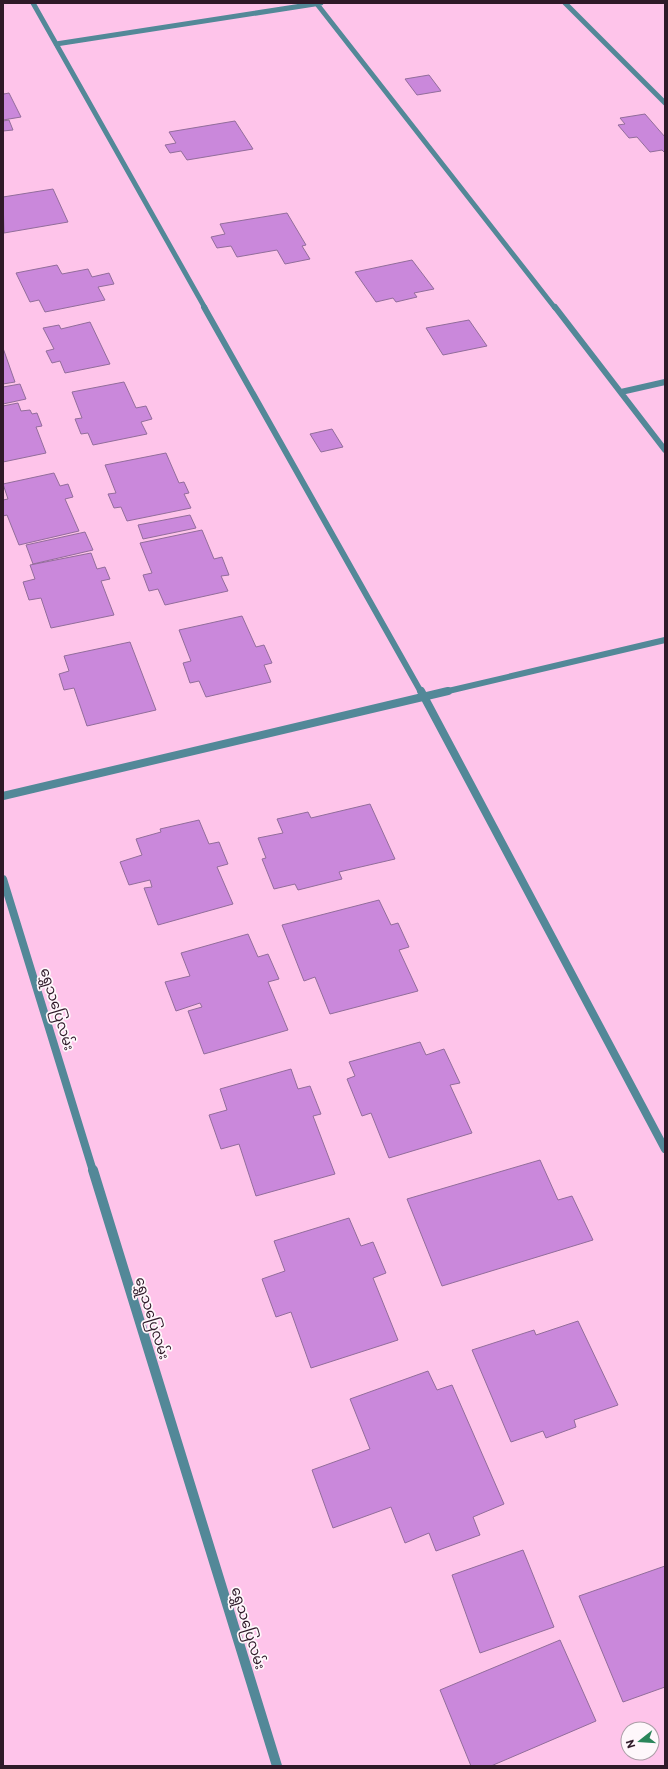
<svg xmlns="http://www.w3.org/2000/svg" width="668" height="1769" viewBox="0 0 668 1769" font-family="Commissioner,'Noto Sans Myanmar',sans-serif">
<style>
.building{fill:#ca88db;stroke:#926d9b}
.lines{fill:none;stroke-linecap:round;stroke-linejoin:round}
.street-far3{stroke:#538898;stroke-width:5}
.street-far2{stroke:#538898;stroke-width:6}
.street-far1{stroke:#538898;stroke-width:8}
.street{stroke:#538898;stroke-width:10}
.labels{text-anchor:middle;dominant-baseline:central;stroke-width:3.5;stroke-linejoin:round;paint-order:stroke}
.near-street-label{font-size:14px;fill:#2e1928;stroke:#fef7fb}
</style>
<rect width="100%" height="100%" fill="#fec4ea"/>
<path class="building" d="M429,75L441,91L417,95L405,79Z
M3,91L4,94L9,93L21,117L3,120Z
M645,114L665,137V153L662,150L650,152L637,137L629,138L618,125L625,124L620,118Z
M9,120L13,130L3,131V121Z
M235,121L253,149L187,160L181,151L170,153L165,145L176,143L169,132Z
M53,189L68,222L4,233L3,197Z
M287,213L306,245L302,246L310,259L285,264L277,250L237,257L231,246L217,248L211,237L225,234L220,224Z
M412,260L434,289L414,293L417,297L396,302L393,298L376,302L355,272Z
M57,265L62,274L88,269L92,277L109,273L114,284L98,287L105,300L45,312L39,300L30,302L16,273Z
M469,320L487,346L443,355L426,328Z
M90,322L110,364L65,373L60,361L52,363L46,351L54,349L43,328L59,325L61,329Z
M3,348L15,382L3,384Z
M124,382L136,408L146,406L152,419L141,422L147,434L93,445L88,433L81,434L75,419L82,418L72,392Z
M20,384L26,399L3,404V387Z
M18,403L21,411L30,410L32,414L37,413L42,426L36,427L46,453L3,462V406Z
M332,429L343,447L321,452L310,434Z
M166,453L179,483L184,482L189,493L184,494L191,508L127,521L121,507L114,508L108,494L116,493L105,465Z
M54,473L60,486L68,484L73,497L65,499L79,531L19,545L7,515L3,516V500L8,499L3,484Z
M190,515L196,528L143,539L138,525Z
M202,530L214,559L222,557L229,575L221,576L228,591L165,605L158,589L149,591L143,575L152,573L140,543Z
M85,532L93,550L33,564L26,545Z
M91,553L97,569L105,567L110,579L101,581L114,615L51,628L41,598L29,600L23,582L35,579L30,565Z
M242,616L256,647L264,645L272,663L264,665L271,682L206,697L199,681L190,683L183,663L191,661L179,630Z
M130,642L156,710L87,726L74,688L64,690L59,674L69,671L64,656Z
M370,804L395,859L339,872L342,879L298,890L295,884L274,889L262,859L266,858L258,838L283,833L277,819L308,812L311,818Z
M199,820L209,844L219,842L228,864L217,867L233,904L158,925L144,888L152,887L150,880L129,885L120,862L142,855L136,839L161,832L160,829Z
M379,900L391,925L398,923L409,947L399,950L418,991L330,1014L315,977L304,981L282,925Z
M248,934L258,957L268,954L279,979L268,982L288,1030L204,1054L188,1011L202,1007L200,1003L176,1011L165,982L190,976L181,953Z
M420,1042L426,1055L444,1049L460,1083L450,1085L472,1133L389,1158L371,1113L362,1116L347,1079L355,1076L349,1062Z
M291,1069L298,1089L310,1086L321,1114L313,1116L335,1174L256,1196L239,1144L221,1149L209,1115L227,1110L220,1089Z
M540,1160L558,1200L572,1196L593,1240L442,1286L407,1199Z
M349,1218L361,1246L373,1242L386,1273L373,1278L398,1340L311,1368L291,1312L276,1317L262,1279L285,1271L274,1241Z
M578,1321L618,1405L574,1420L576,1427L546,1438L543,1431L511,1442L472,1350L534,1330L536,1335Z
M428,1371L437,1390L452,1385L504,1504L473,1517L480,1535L436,1551L429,1533L405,1543L391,1507L333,1528L312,1470L370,1449L350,1399Z
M523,1550L554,1627L480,1653L452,1575Z
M665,1566V1687L623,1702L579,1596Z
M560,1640L596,1721L491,1766H471L440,1690Z"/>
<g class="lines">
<path class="street-far3" d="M33,3L205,308
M565,3L665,103
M317,4L555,308
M56,44L321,3"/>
<path class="street-far2" d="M204,307L421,692
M555,307L665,450
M621,392L665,382
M444,692L665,640"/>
<path class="street-far1" d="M421,691L665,1149
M3,796L448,691
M3,879L93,1171"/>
<path class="street" d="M93,1170L277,1766"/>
</g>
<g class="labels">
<g class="near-street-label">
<text transform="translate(58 1009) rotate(73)">ရွှေသပြေလမ်း</text>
<text transform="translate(153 1318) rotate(73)">ရွှေသပြေလမ်း</text>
<text transform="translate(249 1628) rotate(73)">ရွှေသပြေလမ်း</text>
</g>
</g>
<rect width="668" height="1769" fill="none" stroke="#2e1928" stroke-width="8"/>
<g transform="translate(640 1741) rotate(253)"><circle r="19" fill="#fef7fb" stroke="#ab9ea7"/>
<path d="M0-3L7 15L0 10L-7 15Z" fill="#2a855a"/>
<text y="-6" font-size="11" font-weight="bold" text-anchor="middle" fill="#2e1928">N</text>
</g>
</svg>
